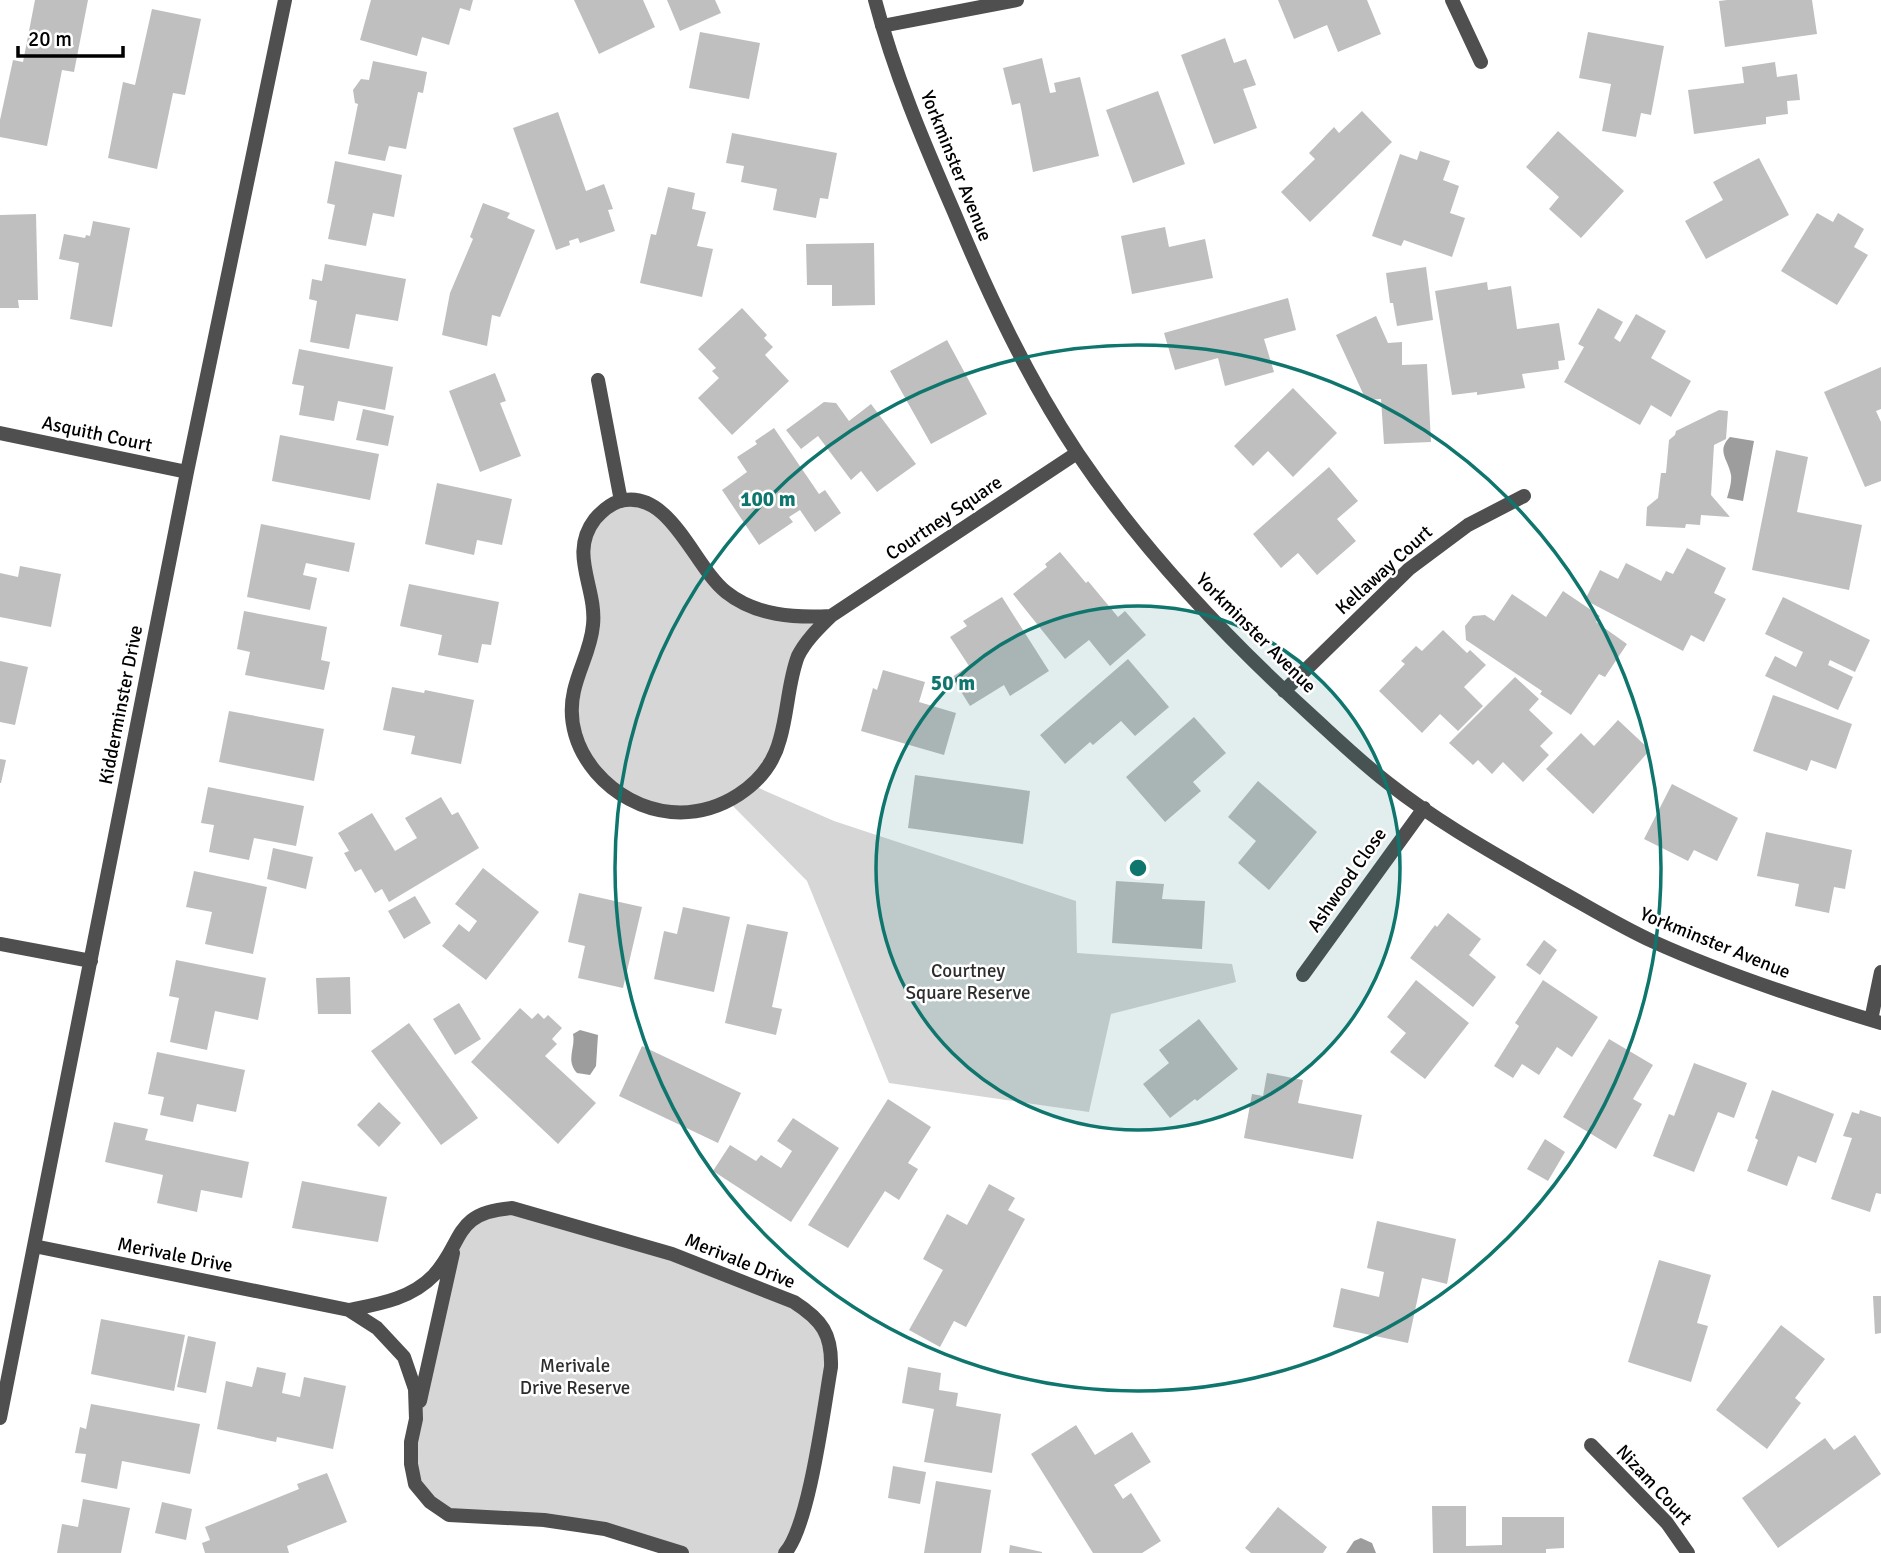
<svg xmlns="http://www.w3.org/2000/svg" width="1881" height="1553" viewBox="0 0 1881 1553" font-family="Signika,sans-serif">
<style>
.green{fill:#d6d6d6}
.water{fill:#9d9d9d}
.building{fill:#bfbfbf}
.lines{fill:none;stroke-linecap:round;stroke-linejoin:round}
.minor{stroke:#4f4f4f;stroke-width:14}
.ring{fill:none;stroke:#0f766e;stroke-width:3.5}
.labels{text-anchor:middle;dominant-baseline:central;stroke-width:5;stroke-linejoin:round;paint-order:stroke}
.street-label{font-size:19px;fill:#000;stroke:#fff}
.park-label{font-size:19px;fill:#2d2d2d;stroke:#fff}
.centre{fill:#0f766e;stroke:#fff;stroke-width:3.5}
.ring-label{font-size:21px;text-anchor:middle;font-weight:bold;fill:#0f766e;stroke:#fff;stroke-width:5;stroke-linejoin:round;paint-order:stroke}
</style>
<rect width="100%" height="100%" fill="#fff"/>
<path class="green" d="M651,504L743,602L831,616L805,643L784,723L752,785L834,821L1076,901L1077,953L1232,964L1236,982L1111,1014L1089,1112L889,1083L807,881L728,801L673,813L608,786L574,727L588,655L589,529L605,509Z
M534,1213L794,1302L832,1346L801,1521L785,1553H682L635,1537L449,1515L418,1487L411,1442L457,1236L481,1215Z"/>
<path class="water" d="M1730,437L1754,441L1743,501L1727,498C1729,491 1732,482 1731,475C1728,459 1716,451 1730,437Z
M580,1030L598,1035L596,1066L590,1075L577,1073C565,1060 576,1048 573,1034Z
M1361,1538L1372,1543L1376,1553H1346L1354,1541Z"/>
<path class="building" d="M35,0H88L74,72L62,70L47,146L0,137V120L13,60L23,62Z
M371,0H473L470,11L460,8L449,45L422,37L417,56L360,40Z
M574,0H643L655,27L599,54Z
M667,0H715L721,13L680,31Z
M1278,0H1367L1381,34L1338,52L1327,25L1294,39Z
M1727,0H1812L1817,34L1725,47L1719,1Z
M152,9L201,19L185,95L173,93L157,169L108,158L123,82L135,85Z
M700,32L760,43L749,99L689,88Z
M1588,32L1664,46L1651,115L1641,113L1636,137L1602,131L1611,84L1579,78Z
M1225,38L1234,63L1246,59L1256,85L1243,89L1257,128L1214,144L1181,55Z
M1042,58L1050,93L1056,92L1054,83L1080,77L1099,156L1033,172L1020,103L1012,105L1003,68Z
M373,61L427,72L423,93L418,92L406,149L389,146L385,161L348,154L358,104L355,103L353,90L361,79L369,80Z
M1775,62L1777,77L1797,74L1800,100L1787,101L1788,114L1766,117V124L1694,134L1688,90L1744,83L1742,67Z
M1158,91L1185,164L1133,183L1106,110Z
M1362,111L1392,142L1310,222L1281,192L1315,159L1309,153L1334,127L1339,133Z
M558,112L586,191L604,184L613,209L608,210L615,231L580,243L578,238L569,241L570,245L556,250L513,128Z
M1558,131L1624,191L1581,238L1549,209L1559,197L1526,167Z
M732,133L837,153L828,199L820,198L816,218L773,210L777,189L741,182L744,166L726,163Z
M1420,151L1450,161L1443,180L1459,186L1450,213L1465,218L1452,257L1404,240L1401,246L1372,236L1400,154L1417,160Z
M1759,158L1789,215L1706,259L1685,221L1723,200L1713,182Z
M335,161L402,175L394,217L373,213L366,246L328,239L335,205L327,203Z
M668,187L695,193L692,209L706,212L697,246L713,249L702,297L640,283L651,234L656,235Z
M483,203L510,213L507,218L535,230L500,317L492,315L487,346L442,335L450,293L473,239L470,237Z
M1817,213L1833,222L1838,213L1864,229L1854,247L1868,255L1837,305L1781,271Z
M36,214L38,300H18L19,308H0V215Z
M93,221L130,228L112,327L70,319L79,263L59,259L64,234L85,238L86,235L90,236Z
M1165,227L1169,247L1205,239L1213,278L1132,294L1121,236Z
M874,243L875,305L832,306V285H807L806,244Z
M325,264L406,279L398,321L356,314L349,349L310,342L317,301L309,299L312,279L322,281Z
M1426,267L1433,320L1397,326L1393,303H1390L1386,273Z
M1487,282L1488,290L1511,286L1517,329L1559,323L1565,360L1558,361L1559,369L1522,374L1525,388L1477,395V392L1452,395L1435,291Z
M1288,298L1296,330L1264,339L1274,372L1225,386L1218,358L1175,370L1164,333Z
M742,308L767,335L764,338L773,347L765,355L789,381L732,435L698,398L719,378L712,371L716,368L698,349Z
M1598,308L1623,322L1614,338L1620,342L1636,314L1666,331L1651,358L1691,381L1671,417L1651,405L1640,425L1564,382L1584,347L1578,344Z
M1376,316L1388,343L1402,342V365L1427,364L1431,442L1384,444L1381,399L1366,400L1336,335Z
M947,340L987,414L931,444L890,371Z
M299,349L393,367L385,410L338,401L334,421L299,415L304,386L292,384Z
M1881,367V409L1876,411L1881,422V481L1865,487L1824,392Z
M495,373L506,401L500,403L521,456L480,472L449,391Z
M1293,388L1337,433L1293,477L1268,451L1253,466L1234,446Z
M824,402L836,403L849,421L871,404L916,464L877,492L861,471L851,480L818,436L801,449L786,430Z
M363,409L394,416L388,446L356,440Z
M1719,410L1728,411L1726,439L1714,445L1711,495L1730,517L1701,515L1700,525L1686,524L1685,528L1646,526L1647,507L1658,498L1661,473H1666L1669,440L1675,435L1676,431Z
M774,428L819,494L825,490L841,513L815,532L800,510L789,517L793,522L759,545L722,490L747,472L737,457L757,444L755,441Z
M280,435L379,454L370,500L272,481Z
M1776,450L1808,457L1797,512L1862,525L1849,590L1752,570Z
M1329,467L1358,501L1337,519L1356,541L1317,575L1298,553L1281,568L1253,534Z
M437,483L512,499L502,545L477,540L474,555L425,544Z
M261,524L355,543L349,572L306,563L303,575L317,578L310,610L247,597Z
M1687,548L1726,568L1714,593L1726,599L1704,642L1691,635L1683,651L1585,600L1600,570L1618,579L1626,563L1661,581L1666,571L1673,574Z
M1060,552L1086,583L1088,581L1118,617L1125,611L1146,635L1110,666L1089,640L1065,659L1013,594L1047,567L1045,564Z
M20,566L61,574L51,627L0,617V573L18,577Z
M409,584L499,602L491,645L482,644L478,663L438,655L442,635L400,626Z
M1563,591L1600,616L1596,622L1627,644L1605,677L1599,674L1571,715L1540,694L1542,691L1466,640L1465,626L1473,616L1485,615L1494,621L1512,594L1546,617Z
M1002,597L1049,671L1010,696L1004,685L970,706L952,677L969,666L950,637L967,626L963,621Z
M1783,597L1870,640L1855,672L1830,660L1828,665L1853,677L1838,710L1765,676L1775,656L1796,667L1803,652L1765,634Z
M244,611L327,627L321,660L330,662L324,690L245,675L250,652L237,649Z
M1443,630L1467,653L1470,650L1486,665L1464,687L1483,706L1458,731L1440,714L1422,733L1379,691L1405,664L1401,661L1416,646L1422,651Z
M1128,659L1169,707L1135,736L1121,721L1093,745L1090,742L1065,764L1040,735Z
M0,661L28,667L15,725L0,722Z
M883,670L925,682L919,702L956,713L944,755L861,731L873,688L877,690Z
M1515,677L1539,699L1529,710L1553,733L1540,746L1549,755L1523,782L1503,762L1492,774L1478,760L1473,765L1449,743Z
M392,687L424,693L425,690L474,700L461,764L411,754L415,736L383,730Z
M1773,695L1852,724L1836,769L1811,760L1807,771L1753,751Z
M229,711L324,729L314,781L219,762Z
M1194,717L1226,753L1193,782L1201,791L1165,822L1126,777Z
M1618,720L1650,750L1593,814L1546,769L1581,733L1594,746Z
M0,759L6,760L1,783H0Z
M915,775L1030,791L1023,844L908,828Z
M1258,781L1317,832L1269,890L1238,863L1256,841L1228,817Z
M1672,784L1738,818L1717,861L1694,850L1688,861L1644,839Z
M208,787L304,806L296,846L254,838L249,860L209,852L214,825L201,823Z
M441,797L452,815L458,812L479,848L389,902L382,889L375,893L361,869L355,872L344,853L349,851L338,833L372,813L395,851L417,838L405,818Z
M1766,832L1852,850L1845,889L1834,887L1829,913L1795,906L1799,884L1757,876Z
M273,848L313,857L306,889L267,879Z
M483,868L539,912L486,980L442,946L459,924L469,932L477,921L455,904Z
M194,871L267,887L253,954L205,944L212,912L186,907Z
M1116,881L1164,884L1162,899L1205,901L1202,949L1112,943Z
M579,893L642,907L623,988L578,978L585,946L568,942Z
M415,896L431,923L404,939L388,911Z
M683,907L730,917L714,992L654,979L664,931L677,934Z
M1448,913L1481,939L1469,955L1496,977L1473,1007L1410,958L1435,925L1437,927Z
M747,924L788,932L772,1007L782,1009L776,1035L725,1023Z
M1544,940L1557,950L1540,975L1526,965Z
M176,960L266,978L258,1020L215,1011L207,1050L170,1042L179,998L169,996Z
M350,977L351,1014H318L316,978Z
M1416,980L1469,1023L1425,1079L1390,1052L1406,1033L1387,1017Z
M1543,980L1598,1017L1572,1057L1557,1047L1539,1075L1522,1064L1513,1078L1494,1066L1519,1026L1515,1023Z
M459,1003L481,1039L455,1055L433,1019Z
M520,1008L532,1019L538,1013L544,1019L548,1015L562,1028L552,1039L557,1044L545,1056L596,1103L558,1144L471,1062Z
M1199,1019L1238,1069L1197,1101L1195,1099L1170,1118L1143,1084L1169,1063L1159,1050Z
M409,1023L478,1118L441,1145L371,1051Z
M1609,1039L1653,1065L1633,1099L1642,1104L1616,1149L1563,1117Z
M642,1046L741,1093L718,1143L619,1096Z
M157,1052L245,1070L236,1112L197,1104L193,1122L160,1115L164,1097L148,1094Z
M1694,1063L1747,1083L1734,1118L1718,1112L1694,1172L1653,1156L1669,1114L1674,1116Z
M1267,1073L1303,1080L1298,1103L1362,1115L1353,1159L1244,1138L1252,1094L1263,1096Z
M1772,1090L1834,1114L1816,1163L1798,1156L1787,1186L1747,1171L1758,1140L1755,1138Z
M888,1099L931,1127L908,1163L918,1169L899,1200L885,1191L848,1248L808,1225Z
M379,1102L401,1123L379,1147L357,1125Z
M1860,1110L1881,1117V1194L1876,1193L1870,1212L1831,1199L1852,1138L1843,1136L1852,1112L1859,1114Z
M793,1118L839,1148L791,1222L713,1171L730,1145L756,1161L761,1155L781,1168L792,1151L777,1141Z
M114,1122L148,1129L145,1140L249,1162L242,1198L201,1190L197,1212L157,1203L163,1175L105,1162Z
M1545,1139L1565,1152L1548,1181L1527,1169Z
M302,1181L387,1197L378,1242L292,1228Z
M989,1184L1015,1198L1008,1210L1025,1219L966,1327L954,1321L940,1347L909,1330L943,1270L923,1259L947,1214L967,1225Z
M1377,1221L1456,1239L1447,1284L1422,1278L1408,1343L1333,1327L1341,1288L1379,1297L1384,1272L1367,1268Z
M1659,1260L1711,1275L1697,1323L1708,1326L1691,1382L1628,1362Z
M1873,1296H1881V1333L1875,1334Z
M101,1319L185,1335L174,1391L91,1374Z
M1781,1325L1825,1359L1795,1398L1801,1403L1767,1449L1716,1410Z
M188,1336L216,1342L206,1393L177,1387Z
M257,1367L286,1373L282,1393L300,1397L304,1377L346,1386L333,1449L277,1437L276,1442L217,1429L226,1381L252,1387Z
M908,1367L941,1373L939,1390L958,1393L956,1406L1001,1414L992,1473L924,1462L934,1409L902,1403Z
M91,1404L200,1424L190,1474L122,1461L117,1489L81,1482L86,1454L75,1453L80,1427L86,1429Z
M1076,1425L1095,1455L1132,1432L1151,1462L1114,1485L1123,1499L1131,1493L1161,1541L1142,1553H1093L1031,1454Z
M1855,1435L1881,1474L1778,1548L1742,1498L1825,1438L1834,1450Z
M893,1466L926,1472L920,1504L888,1498Z
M327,1473L347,1522L287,1546L289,1553H205L202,1543L210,1540L205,1527L299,1489L297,1484Z
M936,1481L991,1490L981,1553H924Z
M83,1499L130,1508L121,1553H57L62,1524L78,1527Z
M162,1502L192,1509L186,1540L155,1533Z
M1432,1506H1466V1546L1502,1545V1517H1564V1548L1546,1549V1553H1433Z
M1278,1507L1327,1547L1323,1553H1251L1245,1548Z
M1010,1545L1042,1552V1553H1009Z"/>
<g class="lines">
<path class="minor" d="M875,0C894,73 924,143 954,212C989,296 1028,379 1078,454C1144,552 1227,639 1314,718C1338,740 1362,763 1388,783C1440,824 1497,855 1554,888C1587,906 1619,926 1654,942C1727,975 1804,1000 1881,1023
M1452,0L1481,62
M882,26L1017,0
M598,380L621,501
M0,433L187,472
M831,616C795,618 756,616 726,592C694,567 670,488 620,501C610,504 602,511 595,519C568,554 597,587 593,625C591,649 579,668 574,691C560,751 614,807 671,812C718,816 768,786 780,739C788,712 788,682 798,656C806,640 819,628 831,616L1077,453
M1284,691L1409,569L1468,525L1524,496
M0,944L91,961
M1303,975L1424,808
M1871,1020L1881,972
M34,1246L349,1310L377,1328L404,1357L415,1389L416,1419L411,1442V1464L415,1484L430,1502L449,1515L544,1520L605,1529L682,1553
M349,1310C379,1304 411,1299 434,1275C464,1242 453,1212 512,1208L672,1254L794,1302C822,1320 832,1334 831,1367C824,1407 809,1527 785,1553
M420,1401L453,1253
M0,1418L187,472L285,0
M1591,1445L1667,1523L1688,1553"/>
</g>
<circle cx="1138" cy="868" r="262" fill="#0f766e" fill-opacity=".12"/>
<g class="ring">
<circle cx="1138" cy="868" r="262"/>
<circle cx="1138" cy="868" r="523"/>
</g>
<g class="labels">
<g class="street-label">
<text transform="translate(956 166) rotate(68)">Yorkminster Avenue</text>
<text transform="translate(97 434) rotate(12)">Asquith Court</text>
<text transform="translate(944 518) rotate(-34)">Courtney Square</text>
<text transform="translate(1384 570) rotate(-42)">Kellaway Court</text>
<text transform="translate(1256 633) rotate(45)">Yorkminster Avenue</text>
<text transform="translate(121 705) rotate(-79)">Kidderminster Drive</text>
<text transform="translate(1347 880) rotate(-55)">Ashwood Close</text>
<text transform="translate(1715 943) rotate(22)">Yorkminster Avenue</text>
<text transform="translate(175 1255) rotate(11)">Merivale Drive</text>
<text transform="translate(740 1261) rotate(22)">Merivale Drive</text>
<text transform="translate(1654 1485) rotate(47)">Nizam Court</text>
</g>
<g class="park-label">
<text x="968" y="971">Courtney<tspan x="968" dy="22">Square Reserve</tspan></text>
<text x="575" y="1366">Merivale<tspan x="575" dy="22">Drive Reserve</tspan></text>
</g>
</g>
<circle cx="1138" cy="868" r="10" class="centre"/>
<g class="ring-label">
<text x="768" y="506">100 m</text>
<text x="953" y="690">50 m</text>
</g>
<path d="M18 46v10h105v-10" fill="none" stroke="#000000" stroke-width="3.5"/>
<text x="28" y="46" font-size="21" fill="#000000" stroke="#ffffff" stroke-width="5" paint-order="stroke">20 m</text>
</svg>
